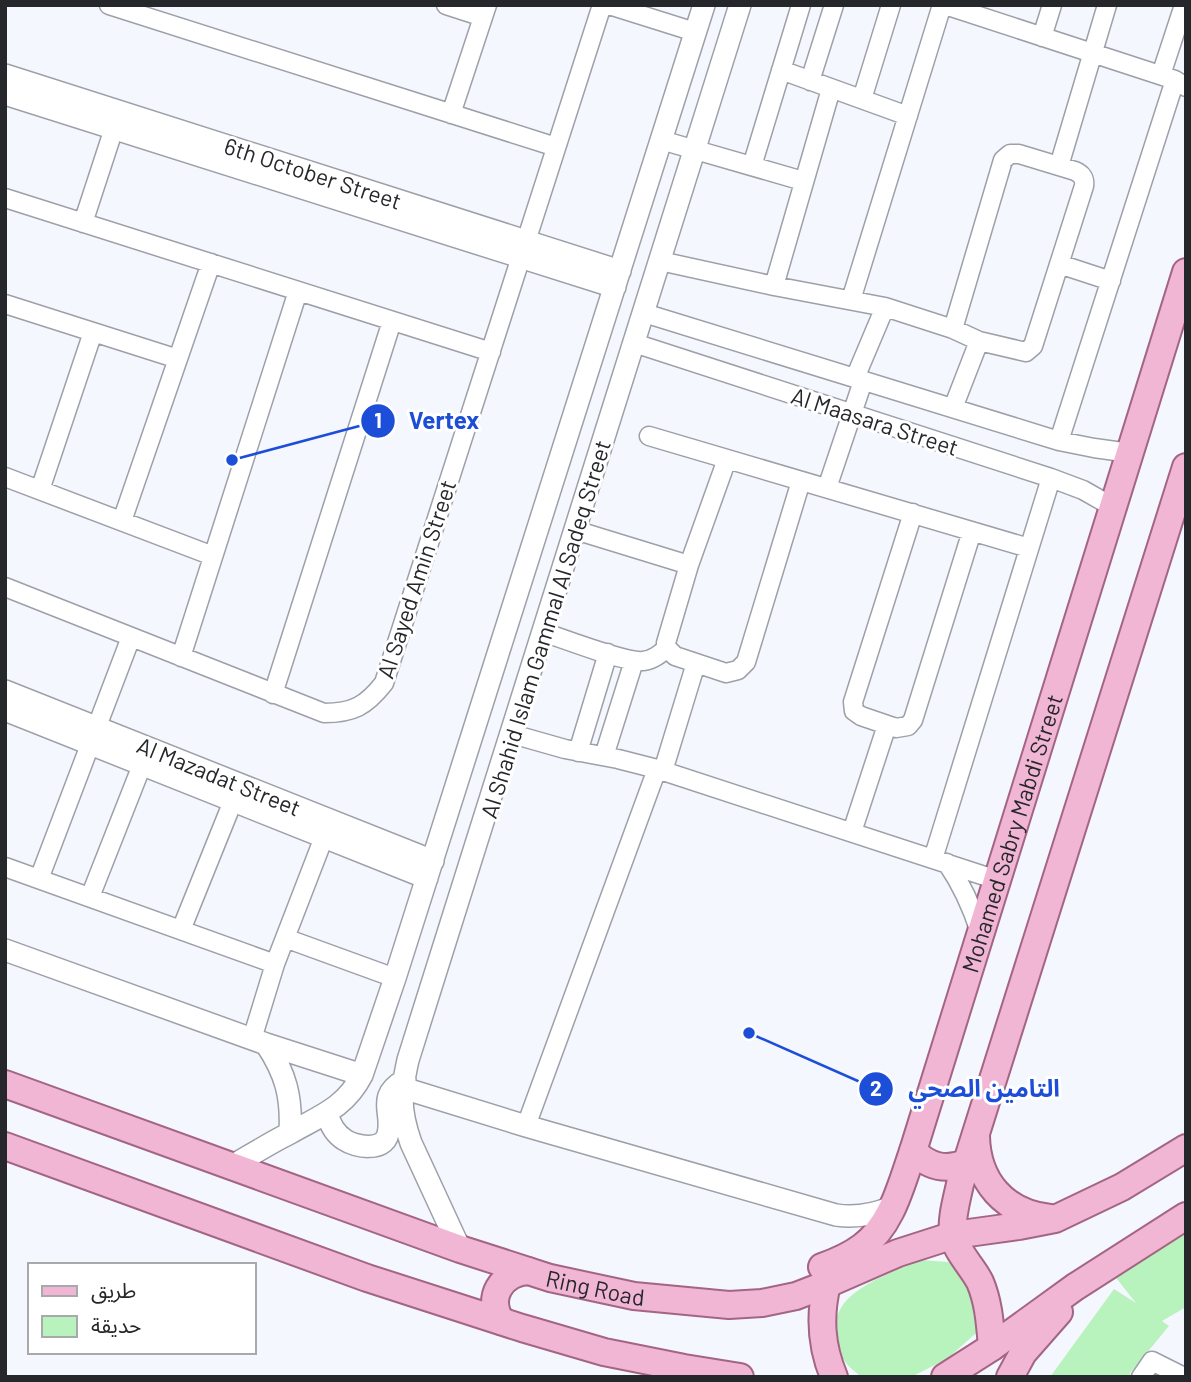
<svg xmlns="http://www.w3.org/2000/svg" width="1191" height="1382" viewBox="0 0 1191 1382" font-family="Barlow,'Noto Sans Arabic',sans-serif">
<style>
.green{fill:#b8f2bd}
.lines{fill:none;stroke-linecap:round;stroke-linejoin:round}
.minor-casing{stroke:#9da0a8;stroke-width:21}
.tertiary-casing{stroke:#9da0a8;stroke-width:24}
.primary-casing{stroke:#a36584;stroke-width:30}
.minor{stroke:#fff;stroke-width:18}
.tertiary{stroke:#fff;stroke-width:21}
.primary{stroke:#f1b6d3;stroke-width:26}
.labels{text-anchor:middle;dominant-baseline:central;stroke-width:6;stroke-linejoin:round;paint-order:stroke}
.street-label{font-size:23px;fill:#26272a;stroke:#fff}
.leader{fill:none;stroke:#1d4ed8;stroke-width:2.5}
.callout-dot{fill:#1d4ed8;stroke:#fff;stroke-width:2.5}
.mark-label{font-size:21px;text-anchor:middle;font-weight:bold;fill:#fff}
.callout-label{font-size:24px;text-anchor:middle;font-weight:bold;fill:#1d4ed8;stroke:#fff;stroke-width:6;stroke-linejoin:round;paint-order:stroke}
</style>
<rect width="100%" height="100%" fill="#f4f7fe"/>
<path class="green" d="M1186,1230V1307L1162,1321L1169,1326L1130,1373L1129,1377H1050L1114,1289L1136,1303L1113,1274Z
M920,1260L948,1262L962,1271L980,1316L976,1333L947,1359L911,1377H863C850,1370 840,1358 837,1344C830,1309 848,1295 875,1280C890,1273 904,1266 920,1260Z"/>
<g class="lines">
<g class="minor-casing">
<path id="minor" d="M109,5L556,147
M446,5L483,17
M609,5L695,32
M945,5L1175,80L1186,87
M1042,37L1052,5
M781,70L908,116
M1161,75L1184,5
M810,81L834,5
M831,89L774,286L885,307L953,329L979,341L1026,352L1033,346L1084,186C1085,179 1082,174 1075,171L1019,154H1010L1003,160L953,329
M862,99L891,5
M451,114L487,5
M661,140L803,181
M752,166L801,5
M1059,166L1107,5
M5,198L491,352
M83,223L118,116
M660,261L774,286
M1059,264L1111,281
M851,300L942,5
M5,304L178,359
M644,313L1059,441L1094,448L1130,453
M634,343L1051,478L1083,490L1113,507
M855,378L885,307
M953,408L979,341
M649,436L1029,548
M1059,441L1175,80
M727,459L689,565L666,643L667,648L675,656L726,673L738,670L746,662L801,481
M5,477L213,556
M827,488L863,381
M40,490L93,332
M913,513L853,702L854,711L861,716L896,728L908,726L913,720L972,531
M122,521L211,263
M575,530L689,565
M5,587L324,713C353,713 366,706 384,683L602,5
M543,632C564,639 626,663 643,661C653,660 660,654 667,648
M181,657L298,291
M273,694L392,321
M512,734L565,749L618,759L657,769L997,880
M578,752L608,653
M604,756L634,661
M663,771L696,663
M852,832L887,725
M933,859L1051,478
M947,863C962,885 972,907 980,932
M5,867L275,964
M39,879L131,637
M90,897L142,765
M181,930L233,801
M285,938L395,978
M252,1039L275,964L324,837
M526,1126L657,769
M1141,1377L1152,1361L1184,1377"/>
</g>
<g class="tertiary-casing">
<path id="tertiary" d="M5,75L620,271
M5,94L615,287
M5,691L433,861
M5,710L427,878
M5,950L266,1044L362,1075
M266,1044C286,1074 292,1097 290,1133
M403,1088L526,1126L836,1215C856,1218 873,1215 892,1207
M327,1113C330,1125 335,1134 345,1140C355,1147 384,1152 388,1134C394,1112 375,1097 405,1080
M232,1166C251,1155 270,1143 290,1133C320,1116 345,1108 362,1075L395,978L704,5
M460,1249L411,1143C405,1126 400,1106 403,1088C404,1079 406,1069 408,1060L740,5"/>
</g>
<g class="primary-casing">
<g id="primary">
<path id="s1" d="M5,1084L460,1249L550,1278L634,1296L729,1305L762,1303L796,1296L827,1284L898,1253L954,1235L1019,1226L1055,1219L1122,1187L1186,1148"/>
<path d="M976,1136C977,1181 1004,1213 1050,1218"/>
<path d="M5,1146L367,1278L522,1328L604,1352L684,1368L740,1377"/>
<path d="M913,1151C929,1167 945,1171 966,1163"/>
<path id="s2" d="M822,1267C836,1262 850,1256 862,1247C892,1225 901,1185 913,1151L1186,272"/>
<path d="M827,1284C819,1317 821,1346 834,1377"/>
<path d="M501,1321C486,1298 501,1273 528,1271"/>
<path d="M992,1347C990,1325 989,1303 980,1282C972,1266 956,1252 953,1234C951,1218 957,1199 960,1184L1186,467"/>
<path d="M945,1377L992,1347L1075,1287L1186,1216"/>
<path d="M1010,1377L1023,1353L1059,1312"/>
</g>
</g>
<use href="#minor" class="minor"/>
<use href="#tertiary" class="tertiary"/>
<use href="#primary" class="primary"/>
</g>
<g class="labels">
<g class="street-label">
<text transform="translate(313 173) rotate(18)">6th October Street</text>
<text transform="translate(875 421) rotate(18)">Al Maasara Street</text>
<text transform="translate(416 579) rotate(-72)">Al Sayed Amin Street</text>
<text transform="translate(545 629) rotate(-73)">Al Shahid Islam Gammal Al Sadeq Street</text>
<text transform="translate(219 776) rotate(22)">Al Mazadat Street</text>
<text stroke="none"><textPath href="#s2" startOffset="488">Mohamed Sabry Mabdi Street</textPath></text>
<text stroke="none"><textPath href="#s1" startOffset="625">Ring Road</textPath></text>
</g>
</g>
<path class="leader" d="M232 460L378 421M749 1033L876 1089"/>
<g class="callout-dot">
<circle cx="232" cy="460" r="7"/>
<circle cx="749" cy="1033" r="7"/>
<circle cx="378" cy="421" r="18"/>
<circle cx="876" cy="1089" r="18"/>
</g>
<g class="mark-label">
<text x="378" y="428">1</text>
<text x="876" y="1096">2</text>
</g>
<g class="callout-label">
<text x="444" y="429">Vertex</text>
<text x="984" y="1097">التامين الصحي</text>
</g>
<rect width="1191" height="1382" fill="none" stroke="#26272a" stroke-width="14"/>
<rect x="28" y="1263" width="228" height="91" fill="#ffffff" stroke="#a8a9aa" stroke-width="2"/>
<rect x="42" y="1286" width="35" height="10" fill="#f1b6d3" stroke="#a8a9aa" stroke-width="2"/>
<text x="91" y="1298" font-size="21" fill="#26272a">طريق</text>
<rect x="42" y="1316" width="35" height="21" fill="#b8f2bd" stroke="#a8a9aa" stroke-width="2"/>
<text x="91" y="1333" font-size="21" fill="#26272a">حديقة</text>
</svg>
